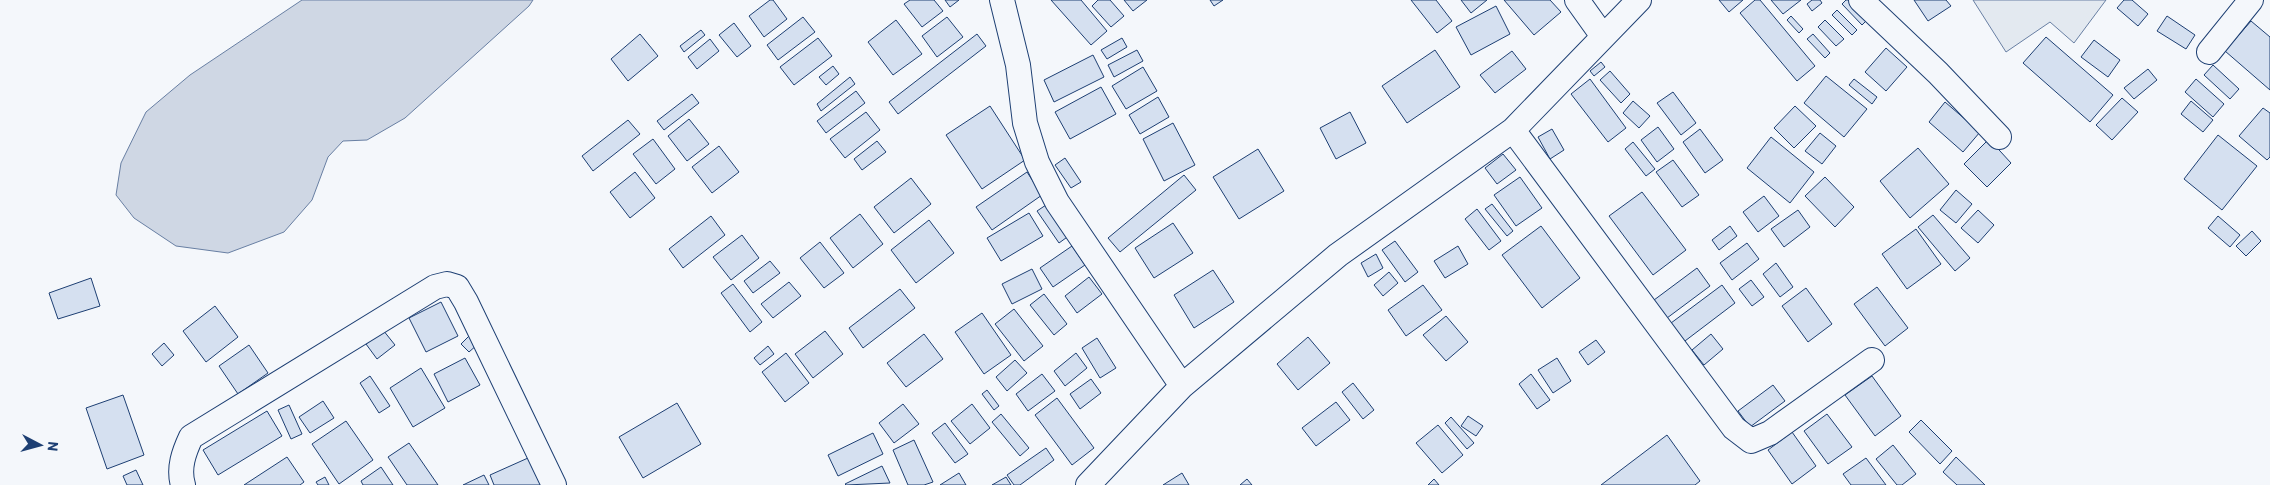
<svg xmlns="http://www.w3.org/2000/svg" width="2270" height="485" viewBox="0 0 2270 485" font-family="Barlow,sans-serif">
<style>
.green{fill:#e3e9f0;stroke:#687fa3}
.water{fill:#cfd7e4;stroke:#687fa3}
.building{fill:#d5e0f0;stroke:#1d3f73}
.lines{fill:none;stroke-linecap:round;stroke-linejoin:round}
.street-casing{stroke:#1d3f73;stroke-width:26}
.street{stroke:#f4f7fb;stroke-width:24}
</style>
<rect width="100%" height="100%" fill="#f4f7fb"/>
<path class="green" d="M1973,0H2106L2074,43L2050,22L2006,52Z"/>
<path class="water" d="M302,0H533L529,6L405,118L367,140L343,141L328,157L312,200L284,232L228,253L176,246L134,218L116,195L121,163L146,112L190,75Z"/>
<path class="building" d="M770,0H773L787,19L764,37L749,16Z
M910,0H934L943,11L922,27L904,4Z
M945,0H959L950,7Z
M1051,0H1081L1107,31L1091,45Z
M1098,0H1110L1124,16L1111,27L1092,6Z
M1124,0H1147L1133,11Z
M1210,0H1223L1214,6Z
M1411,0H1436L1452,21L1437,33Z
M1461,0H1487L1471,13Z
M1504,0H1550L1561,12L1534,35Z
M1719,0H1743L1729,12Z
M1755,0H1760L1815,66L1797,81L1740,13Z
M1771,0H1801L1783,14Z
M1812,0H1820L1822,3L1812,11L1807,4Z
M1846,0H1852L1869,18L1862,25L1842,4Z
M1914,0H1946L1951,6L1928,21Z
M2124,0H2132L2148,14L2138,26L2117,8Z
M1496,6L1510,34L1471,55L1456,27Z
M1837,10L1857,30L1852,35L1832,15Z
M1791,16L1803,29L1799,33L1787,20Z
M2167,16L2195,35L2186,49L2157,31Z
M803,17L815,32L778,60L767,45Z
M947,17L963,37L937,57L922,36Z
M896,20L922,54L893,75L868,42Z
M1825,20L1844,39L1836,46L1818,27Z
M2251,21L2270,37V90L2225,51Z
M734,23L751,46L737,57L719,35Z
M701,30L705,35L684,52L680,46Z
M640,34L658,56L628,81L611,59Z
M977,34L986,46L898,114L889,102Z
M1813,34L1830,53L1825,58L1807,39Z
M2046,37L2113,95L2090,122L2023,63Z
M818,38L832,56L794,85L780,67Z
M1122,38L1127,47L1107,59L1101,50Z
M710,39L719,51L697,69L688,57Z
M2094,40L2120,60L2108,77L2081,57Z
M1886,48L1907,67L1886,91L1865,72Z
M1137,50L1143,61L1114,77L1108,65Z
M1435,50L1460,87L1407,123L1382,86Z
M1512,51L1526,69L1495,93L1480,75Z
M1093,55L1104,77L1054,102L1044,80Z
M1601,62L1605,67L1594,76L1590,71Z
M2213,65L2239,89L2230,99L2204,75Z
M833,66L839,74L826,85L819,77Z
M1143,67L1157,91L1126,109L1112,86Z
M2148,69L2157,80L2134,99L2124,88Z
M1610,71L1630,94L1621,103L1600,80Z
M1826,76L1867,109L1844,137L1804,103Z
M850,77L855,84L821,111L817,104Z
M1590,79L1626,128L1608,142L1571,94Z
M1854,79L1877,97L1872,104L1849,85Z
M2196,79L2224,104L2213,117L2185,92Z
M1101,87L1116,114L1070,139L1055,112Z
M856,91L865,103L826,133L817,121Z
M1673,92L1696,123L1681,135L1657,103Z
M692,94L699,103L664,130L657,121Z
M1158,97L1169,117L1140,134L1129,115Z
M2122,98L2138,112L2112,140L2096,125Z
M1633,101L1650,116L1639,128L1623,113Z
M2191,101L2213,120L2203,132L2181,114Z
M1945,102L1980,132L1963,152L1929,122Z
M990,106L1025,160L982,189L946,135Z
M1795,106L1816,126L1794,148L1774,128Z
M2263,108L2270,113V157L2267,160L2239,136Z
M866,112L880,130L845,158L830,139Z
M1350,112L1366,143L1336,159L1320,128Z
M689,119L709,144L687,161L668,136Z
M628,120L640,134L593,171L582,156Z
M1173,123L1195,165L1164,181L1143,139Z
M1658,127L1674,149L1657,162L1641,140Z
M1552,129L1564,150L1550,159L1538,137Z
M1700,129L1723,160L1705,173L1683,142Z
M1820,133L1836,146L1822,164L1805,151Z
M2218,135L2257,166L2222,210L2184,179Z
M1771,137L1814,172L1790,203L1747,168Z
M653,139L675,169L656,184L633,154Z
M1989,139L2011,163L1987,187L1964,164Z
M877,141L886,152L862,170L854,159Z
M1633,142L1655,169L1646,176L1625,149Z
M719,146L739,172L712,193L692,167Z
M1918,148L1949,184L1910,218L1880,181Z
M1258,149L1284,191L1239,219L1213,177Z
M1503,154L1516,170L1497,184L1485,168Z
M1065,158L1081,182L1071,188L1055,165Z
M1673,160L1699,195L1682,207L1656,172Z
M635,172L655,198L630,218L610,192Z
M1027,172L1042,195L992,230L976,207Z
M1184,175L1196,190L1120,252L1108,238Z
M1520,177L1542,208L1516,226L1494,195Z
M1825,177L1854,207L1835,227L1805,196Z
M911,178L931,204L894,233L874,207Z
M1956,190L1972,204L1956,223L1940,210Z
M1642,192L1686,250L1653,275L1609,216Z
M1764,196L1779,216L1758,232L1743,212Z
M1049,203L1070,235L1059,243L1037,211Z
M1492,204L1513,231L1507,236L1485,209Z
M1477,209L1501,241L1489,250L1465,219Z
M1798,210L1810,227L1784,247L1771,229Z
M1978,210L1994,225L1978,243L1961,228Z
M1029,213L1043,236L1001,261L987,238Z
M860,214L883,244L853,268L830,238Z
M1933,215L1970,258L1955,271L1918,227Z
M711,216L725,235L683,268L669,249Z
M2218,216L2240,235L2230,247L2208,228Z
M929,220L954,253L916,283L891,250Z
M1173,223L1193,253L1154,278L1135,248Z
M1541,226L1580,278L1542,308L1502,255Z
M1730,226L1737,236L1719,250L1712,240Z
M1916,229L1941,264L1907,289L1882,254Z
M2252,231L2261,241L2246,256L2236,246Z
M742,235L759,258L731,280L713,257Z
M1395,241L1418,272L1405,282L1382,250Z
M820,242L844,273L824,288L800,258Z
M1747,243L1759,259L1732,280L1720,263Z
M1072,246L1085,265L1053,287L1040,268Z
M1458,246L1468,264L1445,278L1434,261Z
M1376,254L1383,268L1368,277L1361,263Z
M770,261L780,273L753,293L744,281Z
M1776,263L1793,287L1780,297L1763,274Z
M1697,268L1710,286L1663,321L1650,303Z
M1032,269L1042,289L1012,304L1002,284Z
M1213,270L1234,302L1194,328L1174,295Z
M1389,272L1398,283L1383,296L1374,285Z
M1089,277L1102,294L1077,313L1065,296Z
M91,278L100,306L58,319L49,293Z
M1751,280L1764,297L1752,306L1739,289Z
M789,282L801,296L773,318L761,304Z
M733,284L762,322L750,332L721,293Z
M1423,285L1442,310L1406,336L1388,310Z
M1722,285L1735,303L1681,344L1667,326Z
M1877,287L1908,328L1885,346L1854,304Z
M1806,288L1832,324L1808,342L1782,306Z
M900,289L915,308L863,348L849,328Z
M1044,294L1067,324L1054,335L1030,305Z
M441,302L458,336L426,352L409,318Z
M215,306L238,337L206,362L183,331Z
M1014,309L1043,346L1024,361L995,324Z
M982,313L1011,355L984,374L955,332Z
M1446,316L1468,342L1446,361L1423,335Z
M383,330L395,345L377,359L366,344Z
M825,331L843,354L813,378L795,354Z
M924,334L943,359L906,387L887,363Z
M1711,334L1723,349L1704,365L1692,350Z
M470,335L478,344L469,352L461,344Z
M1308,337L1330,363L1298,390L1277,364Z
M1097,338L1116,368L1100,378L1082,348Z
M1596,340L1605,352L1588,365L1579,352Z
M164,343L174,355L162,366L152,354Z
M249,345L268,373L238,394L219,366Z
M768,346L774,354L760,365L754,358Z
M786,353L809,383L785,402L762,372Z
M1076,353L1087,368L1065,386L1054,371Z
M465,358L480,385L448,402L434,374Z
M1557,358L1571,381L1553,393L1538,370Z
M1015,360L1027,373L1007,391L996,377Z
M421,368L445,408L413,427L390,388Z
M1042,374L1055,391L1028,411L1016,394Z
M1531,374L1550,400L1537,409L1519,384Z
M370,376L390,406L379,413L360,383Z
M1872,376L1901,416L1875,436L1845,395Z
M1091,379L1101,393L1080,409L1070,394Z
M1353,383L1374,410L1363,419L1342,392Z
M1773,385L1785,401L1750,427L1738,411Z
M987,390L999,406L994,410L982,394Z
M123,395L144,455L107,469L86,408Z
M1057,398L1094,448L1072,465L1035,415Z
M323,401L334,418L310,433L299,417Z
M1336,402L1350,420L1316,446L1302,428Z
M677,403L701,444L643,478L619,437Z
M903,404L919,424L894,443L879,423Z
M972,404L990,428L970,444L951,421Z
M289,405L302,434L291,439L278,410Z
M267,411L282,436L218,475L203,450Z
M1001,414L1029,448L1020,456L992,422Z
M1827,414L1852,447L1828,464L1804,431Z
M1468,416L1483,426L1476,436L1461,426Z
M1451,417L1474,443L1467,449L1445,423Z
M1921,420L1952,451L1940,464L1909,432Z
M346,421L373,460L339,484L312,444Z
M945,423L968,454L955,463L932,433Z
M1438,425L1463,455L1442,473L1416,443Z
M1792,432L1816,466L1792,484L1768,450Z
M873,433L883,454L838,476L828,455Z
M1667,435L1700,481L1695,485H1601Z
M914,440L933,482L924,485H908L893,450Z
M409,443L438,485H407L388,457Z
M1893,445L1916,474L1902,485H1897L1876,459Z
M1046,448L1054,460L1020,485H1014L1007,475Z
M287,457L304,482L300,485H244Z
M1956,457L1985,485H1957L1943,472Z
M528,458L541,485H494L490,475Z
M1866,458L1886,485H1851L1843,474Z
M882,466L890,483L846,485L845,484Z
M381,467L393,485H363L361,481Z
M136,470L143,485H127L123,476Z
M959,473L966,485H940Z
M1182,473L1189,485H1163Z
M484,475L489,485H463Z
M325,477L329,485H318L316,482Z
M1006,477L1011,485H992Z
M1247,479L1252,485H1240Z
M1434,479L1439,485H1428Z"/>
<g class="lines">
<g class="street-casing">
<path id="street" d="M1002,0L1018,65L1025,123L1037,162L1057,202L1182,386
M1577,0L1602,35
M1861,0L1938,73L1999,137
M2209,52L2251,0
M1513,130L1734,428L1751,441L1770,433L1872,360
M183,485C178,468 184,452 191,437L435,287L447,284L457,287L466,302L554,485
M1088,485L1182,386L1338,255L1513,130L1639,0"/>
</g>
<use href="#street" class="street"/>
</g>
<g transform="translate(40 445) rotate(96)" stroke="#f4f7fb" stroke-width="4" paint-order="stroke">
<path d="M0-4L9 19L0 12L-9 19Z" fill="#1d3f73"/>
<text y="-8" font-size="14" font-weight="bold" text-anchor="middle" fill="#1d3f73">N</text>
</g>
</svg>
